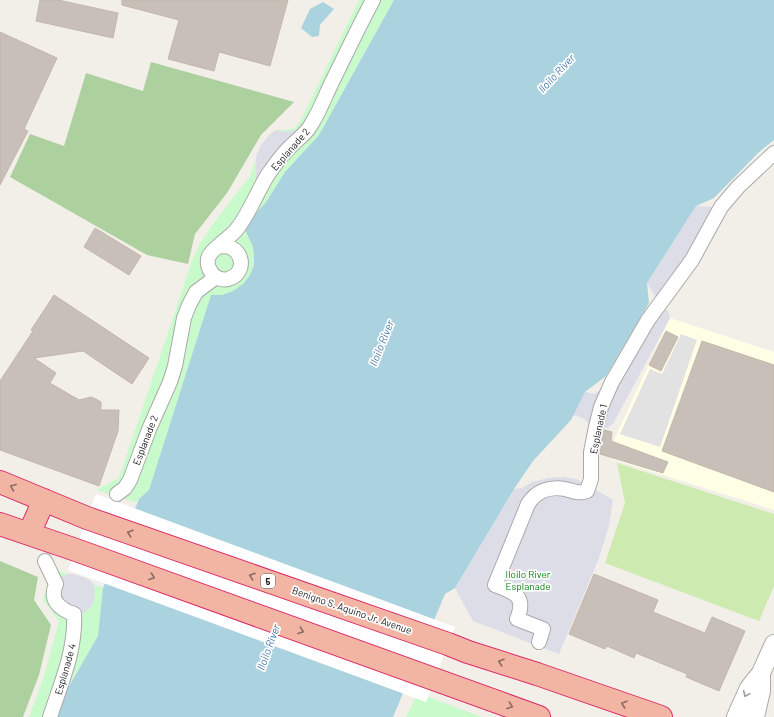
<svg xmlns="http://www.w3.org/2000/svg" width="774" height="717" viewBox="0 0 774 717" font-family="Barlow,sans-serif">
<style>
.education{fill:#ffffe5}
.grass{fill:#cdebb0}
.forest{fill:#add19e}
.park{fill:#c8facc}
.parking{fill:#e2e2e2}
.plaza{fill:#dddde8}
.water{fill:#aad3df}
.pier{fill:#fff}
.building{fill:#c7bfb8;stroke:#c4b6ab}
.lines{fill:none;stroke-linecap:round;stroke-linejoin:round}
.pedestrian-casing{stroke:#a9a9a9;stroke-width:16}
.minor-casing{stroke:#a9a9a9;stroke-width:20}
.trunk-casing{stroke:#dc2a67;stroke-width:24}
.pedestrian{stroke:#fff;stroke-width:14}
.minor{stroke:#fff;stroke-width:18}
.trunk{stroke:#f2b4a3;stroke-width:22}
.oneway{stroke:#8a6b62}
.oneway2{stroke:#9c9c9c}
.labels{text-anchor:middle;dominant-baseline:central;stroke-width:3.5;stroke-linejoin:round;paint-order:stroke}
.shield{fill:#fff;stroke:#646464;stroke-width:1}
.shield-label{font-size:9px;font-weight:bold;fill:#222}
.street-label{font-size:10px;fill:#222;stroke:#fff}
.park-label{font-size:10px;fill:#0c8416;stroke:#fff}
.water-label{font-size:11px;font-style:italic;fill:#4a7aab;stroke:#fff}
</style>
<rect width="100%" height="100%" fill="#f2efe9"/>
<path class="education" d="M670,318L774,352V510L612,459L614,440Z"/>
<path class="grass" d="M617,463L774,514V586L759,621L605,563L625,503Z"/>
<path class="forest" d="M151,62L294,102L261,135L227,193L195,234L188,264L147,255L10,177L30,134L64,146L86,73L143,91Z
M0,561L38,577L34,600L51,625L39,675L23,717H0Z"/>
<path class="park" d="M359,0H394L319,135L285,172L266,202L246,225V232L253,247L254,256V265L250,275L243,285L233,291L222,295L211,296L149,490L136,502L96,490L119,478L192,261L199,245L212,225L250,176L261,145L271,133L276,130H286L295,128L301,120Z
M52,568L103,588L98,636L61,699L55,717H29L44,676L59,621L43,600Z
M418,693L482,717H406Z"/>
<path class="parking" d="M681,334L697,340L660,447L620,434L650,369L662,374Z"/>
<path class="plaza" d="M310,127L256,182V156L261,145L271,133L276,130L287,132Z
M696,206L721,207L660,304L668,311L670,318L613,424L607,428L596,427L595,434L585,419L573,415L585,392L594,394L612,382L660,304L647,283Z
M564,477L577,479L613,500L609,526L599,558L559,654L473,621L455,588L514,489L522,488L532,482L548,478Z
M67,574H73L86,578L93,583L95,593L92,606L84,613L78,614L63,609L56,584L59,579Z"/>
<path class="water" d="M394,0H774V140L759,152L714,198L696,206L647,283L649,303L606,376L585,392L571,420L533,461L514,489L455,588L445,594L393,717H55L61,700L98,636L103,588L139,499L149,490L211,295H222L233,291L243,284L250,275L254,265V256L253,247L246,232V225L266,202L285,172L319,135Z
M323,2L334,9L320,25L319,36L312,37L301,28L310,9Z"/>
<path class="pier" d="M96,494L455,627L426,702L68,570Z"/>
<path class="building" d="M40,0H58L118,13L113,38L36,21Z
M122,0H288L270,66L219,52L214,71L168,59L179,20L122,5Z
M0,32L57,58L24,129L28,131L0,185Z
M95,228L141,256L129,275L84,247Z
M54,295L149,358L132,384L83,351L34,358L56,373L50,383L79,400L91,397L96,399L101,402V410H119L118,431L99,486L0,450V381L33,331L31,330Z
M666,331L678,337L661,371L649,365Z
M702,341L774,365V492L662,451Z
M604,430L612,432L611,441L668,462L663,473L600,454Z
M594,574L658,600L653,612L705,633L712,617L745,631L719,691L686,677L687,674L636,653L634,658L607,646L605,649L569,634Z"/>
<g class="lines">
<g class="pedestrian-casing">
<path id="pedestrian" d="M218,247C242,241 250,273 228,279C215,282 204,268 209,256C213,248 231,237 237,229C251,211 257,191 269,173C276,163 283,153 292,145C298,139 304,135 309,128C318,115 324,99 331,84C345,56 358,28 373,0
M117,494L125,488L130,480L150,427L170,382L175,366L184,318L189,305L196,292L216,277
M45,561L56,584C49,600 59,609 74,614C76,650 61,683 50,717
M539,642L543,629L517,619C527,595 513,592 495,585L528,504C536,491 550,486 565,489C573,491 578,494 587,491L591,479V452L596,427L601,407L612,382L648,320L692,260L721,207L738,187L774,153"/>
</g>
<g class="minor-casing">
<path id="minor" d="M736,717L749,688L761,673L774,644
M755,717L761,691V673"/>
</g>
<g class="trunk-casing">
<path id="trunk" d="M0,482L87,518L448,644L468,652L537,674L661,717
M0,524L76,550L539,717
M29,534L44,500"/>
</g>
<use href="#pedestrian" class="pedestrian"/>
<use href="#minor" class="minor"/>
<use href="#trunk" class="trunk"/>
</g>
<defs><path id="oneway-chevron" d="M-2-3.5L2.5 0L-2 3.5" fill="none" stroke-width="1.6" stroke-linecap="round" stroke-linejoin="round"/></defs>
<g class="oneway">
<use href="#oneway-chevron" transform="translate(13 487) rotate(-158)"/>
<use href="#oneway-chevron" transform="translate(130 533) rotate(-161)"/>
<use href="#oneway-chevron" transform="translate(252 576) rotate(-161)"/>
<use href="#oneway-chevron" transform="translate(152 577) rotate(20)"/>
<use href="#oneway-chevron" transform="translate(301 631) rotate(20)"/>
<use href="#oneway-chevron" transform="translate(501 662) rotate(-162)"/>
<use href="#oneway-chevron" transform="translate(624 704) rotate(-161)"/>
<use href="#oneway-chevron" transform="translate(510 706) rotate(20)"/>
</g>
<use class="oneway2" href="#oneway-chevron" transform="translate(746 694) rotate(114)"/>
<g class="labels">
<rect class="shield" x="261" y="574" width="14" height="14" rx="3"/>
<g class="shield-label">
<text x="268" y="581">5</text>
</g>
<g class="street-label">
<text transform="translate(290 149) rotate(-49)">Esplanade 2</text>
<text transform="translate(598 429) rotate(-78)">Esplanade 1</text>
<text transform="translate(145 440) rotate(-69)">Esplanade 2</text>
<text transform="translate(352 610) rotate(19)">Benigno S. Aquino Jr. Avenue</text>
<text transform="translate(65 669) rotate(-74)">Esplanade 4</text>
</g>
<g class="park-label">
<text x="528" y="574">Iloilo River<tspan x="528" dy="12">Esplanade</tspan></text>
</g>
<g class="water-label">
<text transform="translate(556 73) rotate(-47)">Iloilo River</text>
<text transform="translate(381 343) rotate(-68)">Iloilo River</text>
<text transform="translate(268 647) rotate(-70)">Iloilo River</text>
</g>
</g>
</svg>
